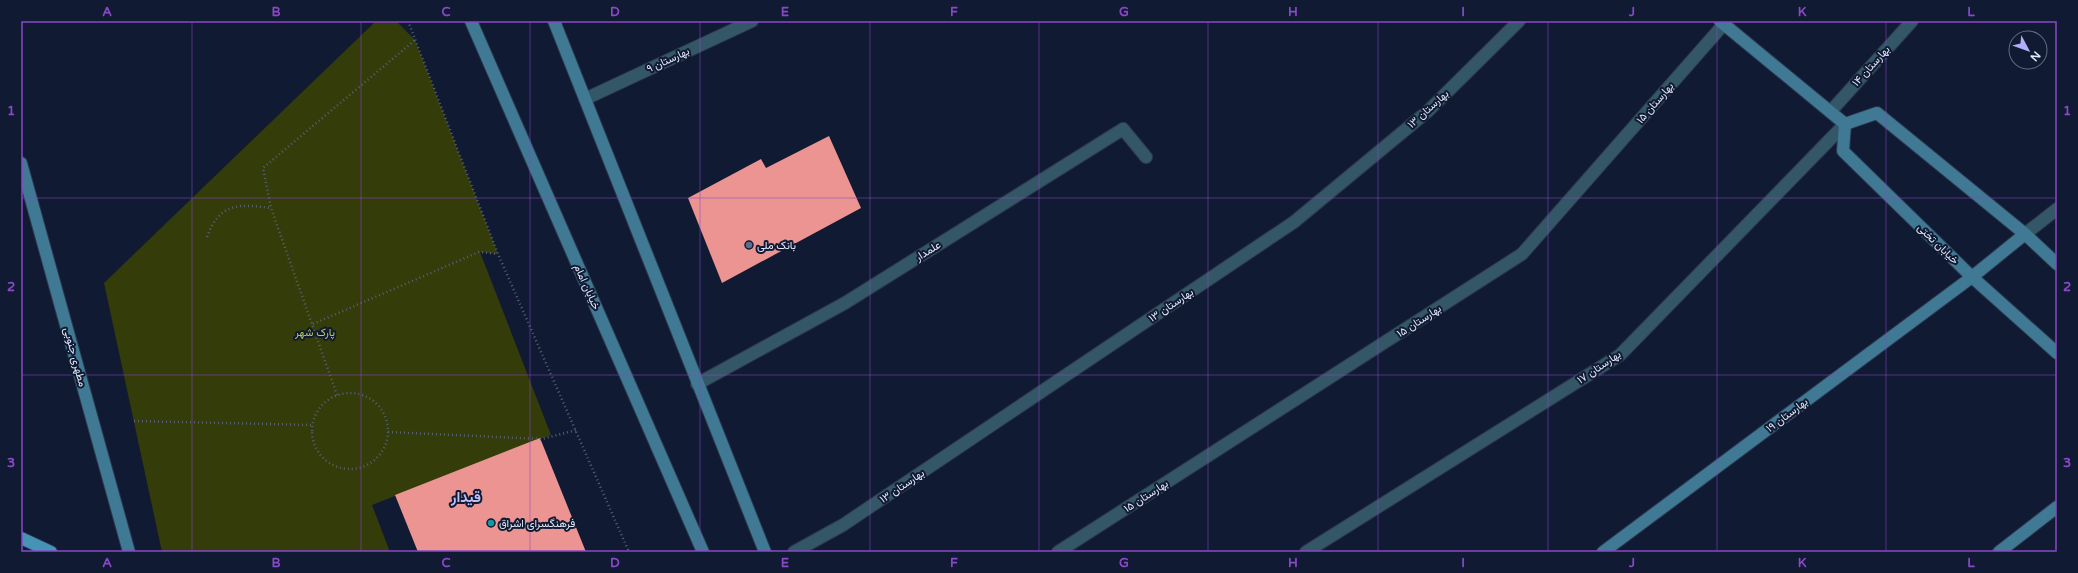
<svg xmlns="http://www.w3.org/2000/svg" width="2078" height="573" viewBox="0 0 2078 573" font-family="'Varela Round',Vazirmatn,sans-serif">
<style>
.green{fill:#343c09}
.building{fill:#ec9492}
.lines{fill:none;stroke-linecap:round;stroke-linejoin:round}
.lane-casing{stroke:#2d374e;stroke-width:14}
.street-casing{stroke:#2d374e;stroke-width:14}
.secondary-casing{stroke:#2d374e;stroke-width:14}
.primary-casing{stroke:#2d374e;stroke-width:14}
.path{stroke:#566075;stroke-width:2.5;stroke-dasharray:1 3;stroke-linecap:butt}
.lane{stroke:#345767;stroke-width:12}
.street{stroke:#345767;stroke-width:12}
.secondary{stroke:#3f7993;stroke-width:12}
.primary{stroke:#4593b5;stroke-width:12}
.grid{fill:none;stroke:#8a48c8;stroke-width:1;stroke-opacity:0.55}
.service-dot{fill:#5c6f8a;stroke:#101a32;stroke-width:1.5}
.culture-dot{fill:#0f9aa8;stroke:#101a32;stroke-width:1.5}
.labels{text-anchor:middle;dominant-baseline:central;stroke-width:4;stroke-linejoin:round;paint-order:stroke}
.street-label{font-size:11px;fill:#e0e8f9;stroke:#101a32}
.poi-label{font-size:11px;fill:#e0e8f9;stroke:#101a32;text-anchor:start}
.park-label{font-size:11px;fill:#b7cc5f;stroke:#101a32}
.district-label{font-size:15px;font-weight:bold;fill:#bfbdf6;stroke:#101a32}
.neatline{fill:none;stroke:#8a48c8;stroke-width:1.5}
.grid-label{font-size:13px;text-anchor:middle;font-weight:bold;fill:#8a48c8}
</style>
<rect width="100%" height="100%" fill="#101a32"/>
<path class="green" d="M376,21H396L415,40L498,254L480,252L551,435L372,505L390,552H162L104,283Z"/>
<path class="building" d="M829,136L861,208L722,283L688,198L761,159L766,168Z
M540,438L586,552H418L395,495Z"/>
<g class="lines">
<g class="lane-casing">
<path id="lane" d="M1831,111L1912,21
M2025,234L2057,209"/>
</g>
<g class="street-casing">
<path id="street" d="M585,99L752,21
M697,384L845,303L1123,129L1146,157
M794,552L843,525L1294,222L1428,111L1519,21
M1058,552L1522,254L1724,24
M1306,552L1620,355L1845,124"/>
</g>
<g class="secondary-casing">
<path id="secondary" d="M471,21L703,552
M554,21L765,552
M1720,21L1845,124
M1845,124L1843,151L1972,277L2057,353
M1845,124L1877,113L2025,234L2057,264
M21,163L129,552
M1603,552L1972,277L2025,234
M1999,552L2057,507"/>
</g>
<g class="primary-casing">
<path id="primary" d="M21,538L51,552"/>
</g>
<path class="path" d="M408,21L498,254L629,552
M207,237C220,202 239,204 271,208
M313,324L479,252L498,254
M312 431a38 38 0 1 1 76 0a38 38 0 1 1-76 0Z
M337,395L271,208L263,168L415,40
M134,421L313,425
M388,432L542,439L577,430"/>
<use href="#lane" class="lane"/>
<use href="#street" class="street"/>
<use href="#secondary" class="secondary"/>
<use href="#primary" class="primary"/>
</g>
<path class="grid" d="M192,21V552M361,21V552M530,21V552M700,21V552M870,21V552M1039,21V552M1208,21V552M1378,21V552M1548,21V552M1717,21V552M1886,21V552M21,198H2057M21,375H2057"/>
<circle class="service-dot" cx="749" cy="245" r="4"/>
<circle class="culture-dot" cx="491" cy="523" r="4"/>
<g class="labels">
<g class="street-label">
<text transform="translate(668 60) rotate(-25)">بهارستان ۹</text>
<text transform="translate(1871 66) rotate(-48)">بهارستان ۱۴</text>
<text transform="translate(1655 103) rotate(-49)">بهارستان ۱۵</text>
<text transform="translate(1428 109) rotate(-42)">بهارستان ۱۳</text>
<text transform="translate(1938 244) rotate(44)">خیابان تختی</text>
<text transform="translate(928 251) rotate(-32)">علمدار</text>
<text transform="translate(587 287) rotate(66)">خیابان امام</text>
<text transform="translate(1171 305) rotate(-34)">بهارستان ۱۳</text>
<text transform="translate(1419 321) rotate(-33)">بهارستان ۱۵</text>
<text transform="translate(75 357) rotate(75)">مطهری جنوبی</text>
<text transform="translate(1599 367) rotate(-34)">بهارستان ۱۷</text>
<text transform="translate(1787 415) rotate(-37)">بهارستان ۱۹</text>
<text transform="translate(902 486) rotate(-34)">بهارستان ۱۳</text>
<text transform="translate(1146 496) rotate(-33)">بهارستان ۱۵</text>
</g>
<g class="poi-label">
<text x="757" y="245">بانک ملی</text>
<text x="499" y="523">فرهنگسرای اشراق</text>
</g>
<g class="park-label">
<text x="315" y="332">پارک شهر</text>
</g>
<g class="district-label">
<text x="466" y="497">قیدار</text>
</g>
</g>
<rect width="2078" height="573" fill="none" stroke="#101a32" stroke-width="44"/>
<g transform="translate(2028 50) rotate(131)"><circle r="19" fill="#101a32" stroke="#636c82"/>
<path d="M0-3L7 15L0 10L-7 15Z" fill="#b2adf9"/>
<text y="-6" font-size="11" font-weight="bold" text-anchor="middle" fill="#e0e8f9">N</text>
</g>
<rect x="22" y="22" width="2034" height="529" class="neatline"/>
<g class="grid-label">
<text x="107" y="16">A</text>
<text x="276" y="16">B</text>
<text x="446" y="16">C</text>
<text x="615" y="16">D</text>
<text x="785" y="16">E</text>
<text x="954" y="16">F</text>
<text x="1124" y="16">G</text>
<text x="1293" y="16">H</text>
<text x="1463" y="16">I</text>
<text x="1632" y="16">J</text>
<text x="1802" y="16">K</text>
<text x="1971" y="16">L</text>
<text x="11" y="115">1</text>
<text x="2067" y="115">1</text>
<text x="11" y="291">2</text>
<text x="2067" y="291">2</text>
<text x="11" y="467">3</text>
<text x="2067" y="467">3</text>
<text x="107" y="567">A</text>
<text x="276" y="567">B</text>
<text x="446" y="567">C</text>
<text x="615" y="567">D</text>
<text x="785" y="567">E</text>
<text x="954" y="567">F</text>
<text x="1124" y="567">G</text>
<text x="1293" y="567">H</text>
<text x="1463" y="567">I</text>
<text x="1632" y="567">J</text>
<text x="1802" y="567">K</text>
<text x="1971" y="567">L</text>
</g>
</svg>
